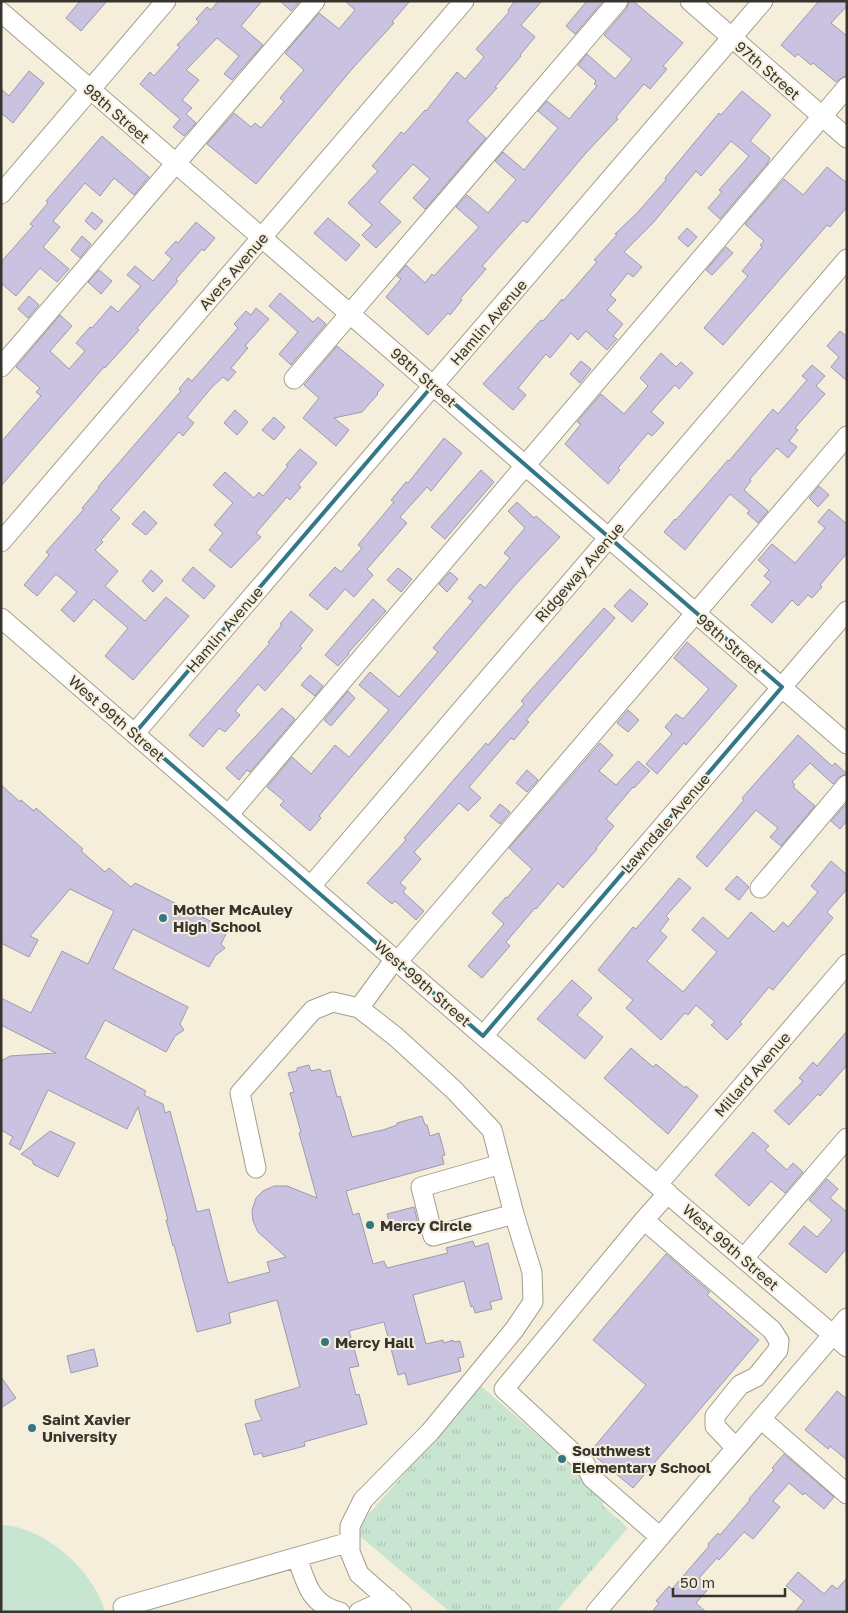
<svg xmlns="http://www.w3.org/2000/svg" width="848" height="1613" viewBox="0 0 848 1613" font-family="'Golos Text',sans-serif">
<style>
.grass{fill:url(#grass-tufts)}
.pitch{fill:#c8e5d1}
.building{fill:#c9c3e1;stroke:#9e9aac}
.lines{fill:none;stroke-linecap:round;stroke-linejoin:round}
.minor-casing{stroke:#a39d8b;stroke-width:21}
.minor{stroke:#fff;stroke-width:19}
.marked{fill:none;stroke:#337786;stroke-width:4;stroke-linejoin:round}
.poi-dot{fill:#337786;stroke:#f5eedb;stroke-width:2}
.labels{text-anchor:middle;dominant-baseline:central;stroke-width:4;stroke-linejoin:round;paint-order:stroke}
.street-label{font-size:15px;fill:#36342c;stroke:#f5eedb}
.poi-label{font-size:15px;font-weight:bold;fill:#36342c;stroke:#f5eedb;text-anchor:start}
</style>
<defs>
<pattern id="grass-tufts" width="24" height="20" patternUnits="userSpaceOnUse" patternTransform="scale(1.25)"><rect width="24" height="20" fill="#c8e5d1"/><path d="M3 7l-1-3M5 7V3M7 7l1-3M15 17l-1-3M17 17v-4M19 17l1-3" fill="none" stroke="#acc5b4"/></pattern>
</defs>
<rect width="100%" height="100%" fill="#f5eedb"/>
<path class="grass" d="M481,1386L609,1497L602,1505L628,1528L556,1612H450L354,1531Z"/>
<path class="pitch" d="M1,1525C44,1526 94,1571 105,1612H1Z"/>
<path class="building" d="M80,1H107L81,31L66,18Z
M218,1H262L241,26L263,45L232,80L224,74L239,56L217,38L186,70L199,80L182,100L192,108L186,114L196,123L184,136L173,127L180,119L140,84L150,72L154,76L180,47L177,45L199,22L196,19L207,7L211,10Z
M280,1H300L291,11Z
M345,1H410L392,22L394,23L352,69L256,184L207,144L234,113L251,127L255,123L261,128L284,101L280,98L304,70L285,53L319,13L339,29L355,10Z
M515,1H542L521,25L535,37L520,55L521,56L495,87L497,88L467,121L486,138L425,209L413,198L430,179L413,164L379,202L401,222L376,248L362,235L372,225L348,203L378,171L372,166L401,132L404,134L425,110L426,111L457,72L465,79L484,57L476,49L509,12L508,10Z
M587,1H603L575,34L566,26Z
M629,1H633L683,43L663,66L667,69L650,89L644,84L616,117L618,119L585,154L527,223L523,220L482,266L486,269L460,299L462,300L450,315L448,313L428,335L386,297L401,279L397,276L406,265L425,283L432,274L434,276L479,227L456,207L467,195L488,213L516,180L495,161L503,152L524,170L558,128L538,111L547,101L569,119L597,86L594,84L596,81L578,65L587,54L615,79L632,59L604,35L627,8Z
M819,1H847V6L831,23L847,36V76L843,77L836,82L813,63L811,65L798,54L795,57L781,45Z
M29,71L44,83L13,123L1,113V89L9,96Z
M742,91L771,115L750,141L770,158L767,164L720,219L708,208L722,192L719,190L749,156L731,141L701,176L696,171L652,224L624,252L642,267L633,277L628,273L610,295L616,300L607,310L623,324L613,336L617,339L607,350L586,331L578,340L571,333L550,358L546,354L518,388L526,395L513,410L483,384L541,320L543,321L562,299L563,301L597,262L594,260L617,235L615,234L638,212L666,180L665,178L719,113L721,115Z
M102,136L149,177L134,195L114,178L100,196L85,183L53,221L60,227L43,247L69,269L57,282L40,268L16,296L1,283V262L33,226L30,224L48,203L46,201Z
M827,167L847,183V207L830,227L827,225L723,345L704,328L748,276L742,271L762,247L760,245L764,241L745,224L784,179L803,195Z
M92,212L103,221L95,230L85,221Z
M328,218L360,245L346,261L314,233Z
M196,222L215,238L204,251L202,249L176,279L178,281L137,328L139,330L105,368L104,367L1,486V442L41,396L36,392L40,388L16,367L60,315L72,326L50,351L69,369L85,351L76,343L90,327L92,328L111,306L118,312L141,286L127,275L135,266L153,281L172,259L165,253L176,241L178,243Z
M687,228L697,237L688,247L678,238Z
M82,236L91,244L80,258L71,250Z
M726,247L733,253L712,275L706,270Z
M99,270L112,281L101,294L88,282Z
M280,293L313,322L318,317L326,324L291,365L279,354L298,332L269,306Z
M29,296L39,305L28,318L18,309Z
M256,308L269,319L245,346L248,348L231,368L236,372L228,381L223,377L212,387L187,417L194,423L183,436L179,432L111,510L120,518L101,540L103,542L95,550L118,571L105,586L145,621L166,597L189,616L133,680L105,656L128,628L94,599L74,622L61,610L77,592L56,574L37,596L24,585L49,555L46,552L84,509L82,508L99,488L98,487L181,391L179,389L188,378L192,381L238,328L234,324L246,311L251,315Z
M840,331L847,337V381L831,367L839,357L827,346Z
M337,346L384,385L377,393L378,394L362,412L334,418L349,430L336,446L303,418L319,398L304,385Z
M661,353L676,367L681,362L693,373L679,389L675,385L651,412L664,423L652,436L648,433L618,468L620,470L608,484L565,444L581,424L577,422L601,394L624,414L648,386L640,378Z
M581,361L591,369L580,383L570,374Z
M812,365L825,376L816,386L825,394L795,428L798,430L789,441L797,447L788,458L777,448L750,479L751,481L744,490L768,511L758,523L747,513L750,511L730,494L685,550L664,532L675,519L676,520L728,460L729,461L773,409L778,414L807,380L802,376Z
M235,410L248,422L237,435L224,423Z
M274,417L285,427L274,440L262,430Z
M444,438L462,453L431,491L427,487L400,517L407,523L367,569L373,575L354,597L345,589L327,610L309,595L335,567L341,572L362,548L358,545L394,502L391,500L406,482L408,483Z
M300,449L317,463L298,485L301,487L290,500L287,497L256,533L261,537L231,568L209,550L223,533L214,525L233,503L213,485L225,472L254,498L259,492L263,496L288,466L286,465Z
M481,470L494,482L445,539L431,527Z
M819,486L829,495L818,507L809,498Z
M517,502L534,518L536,516L560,537L517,583L349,780L319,816L321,818L310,831L280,805L284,801L267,787L292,757L311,774L335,745L349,757L389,710L359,685L370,672L399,697L438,652L433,648L473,601L468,598L480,584L485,588L510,558L504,553L525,528L508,511Z
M829,509L847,524V553L820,585L822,587L812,598L808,595L798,606L792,600L772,623L751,605L771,582L764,576L769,570L758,560L772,544L795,563L825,528L818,522Z
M144,511L157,523L146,535L132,524Z
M193,567L215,586L204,599L182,580Z
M398,568L412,579L401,592L387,580Z
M151,570L163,581L153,592L142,581Z
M450,572L458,579L447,592L439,584Z
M630,589L648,604L632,622L614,606Z
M373,599L386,611L348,653L349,654L338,666L325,655Z
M604,608L615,618L526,720L529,722L514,740L511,738L469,787L481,798L468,811L459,803L414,852L421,859L400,883L406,888L403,892L424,911L416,920L395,901L392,904L367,883L406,840L404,838L457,776L486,743L488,745L524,704L521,701Z
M291,611L313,630L300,646L302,648L265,691L258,684L235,711L240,715L225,732L219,728L203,747L189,735L270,643L268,642L282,625L280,624Z
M687,642L737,686L686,745L684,743L657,774L646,764L672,734L665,727L676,714L683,719L709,689L674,658Z
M310,675L323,686L315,696L301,685Z
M348,691L355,698L331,726L324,720Z
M282,708L295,719L250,772L247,770L239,780L226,768Z
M628,710L639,720L628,732L617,723Z
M798,735L832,766L835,763L847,774L839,777L833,784L810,763L792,782L795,785L793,787L815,806L781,846L770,837L778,828L756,810L707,867L696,857L744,800L742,798Z
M600,743L613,755L599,771L616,785L638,761L650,771L634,788L633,787L606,819L614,826L596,848L597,849L563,888L558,883L536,909L535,908L506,942L510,946L482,978L468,966L504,924L492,913L506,897L507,898L532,869L509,848Z
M527,770L538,780L527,792L516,783Z
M1,785L20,802L21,800L34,811L36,808L83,849L81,851L105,872L109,868L131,887L135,883L228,930L221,944L225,948L215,956L209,967L133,929L113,969L188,1007L180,1024L184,1030L175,1036L166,1052L105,1020L85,1058L146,1091L144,1095L163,1104L165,1113L170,1111L197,1212L209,1209L228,1283L270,1272L267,1262L286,1257L258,1232L253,1221L252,1210L256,1198L263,1191L274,1186H287L317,1198L306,1158L299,1133L301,1132L290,1093L294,1092L288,1073L297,1071V1068L309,1065L311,1071L320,1069L323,1072L330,1070L337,1097L340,1096L352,1137L383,1130L397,1125V1123L422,1116L425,1125H427L430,1136L439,1133L445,1155L442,1156L444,1164L346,1191L353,1215L359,1213L373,1264L384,1261L387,1268L448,1253L446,1248L473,1241L475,1247L488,1243L502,1299L490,1302L492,1309L475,1313L473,1306L471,1307L464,1281L413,1295L426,1344L443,1340L444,1343L453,1340V1342L460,1341L464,1357L458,1358L461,1371L408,1385L405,1373L398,1375L384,1322L349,1331L359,1366L349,1368L356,1395L359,1394L367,1424L304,1442L305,1446L263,1457L262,1453L254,1455L245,1424L262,1420L256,1407L255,1400L300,1387L277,1300L229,1313L231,1323L197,1332L174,1245L173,1246L166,1220H168L138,1107L127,1129L48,1090L20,1150L9,1144L13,1137L1,1130V1061L10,1056L56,1053L1,1025V998L31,1013L62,951L88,964L114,911L70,889L30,936L38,940L29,957L1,943Z
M847,803V821L840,829L831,821Z
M500,804L510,812L500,824L490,816Z
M831,861L847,875V889L827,912L833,918L773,990L769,987L740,1022L742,1024L727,1040L711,1025L715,1022L696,1005L688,1015L685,1013L661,1040L626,1008L633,1000L598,970L633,927L636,929L679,878L691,888L666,916L669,919L660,931L667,937L647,961L683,992L717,952L692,930L703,917L728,939L751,912L774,932L783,922L788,927L818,892L811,886Z
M737,876L749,887L739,900L725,889Z
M572,980L592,998L577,1015L603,1037L585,1059L537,1019Z
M847,1031V1065L820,1096L818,1094L789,1125L774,1111L803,1081L799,1078L813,1062L817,1066Z
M631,1048L653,1067L656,1064L685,1088L686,1086L698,1096L668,1134L604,1078Z
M50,1131L75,1143L58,1177L33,1164V1161L21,1154Z
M753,1132L769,1146L765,1150L787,1170L793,1163L803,1172L785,1193L771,1181L749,1206L715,1175Z
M827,1179L838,1189L830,1198L847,1212V1248L826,1273L789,1244L804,1226L817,1237L832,1220L809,1200Z
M414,1207L418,1223L391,1230L387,1214Z
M666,1254L710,1292L707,1295L759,1340L633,1488L590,1452L646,1385L593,1340Z
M94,1349L98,1366L71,1373L67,1356Z
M1,1377L16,1398L1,1408Z
M837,1391L847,1399V1460L830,1446L828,1449L805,1430Z
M784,1454L834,1497L824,1509L805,1493L803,1495L789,1483L773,1501L780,1507L753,1539L744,1532L719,1560L717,1558L699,1578L710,1587L696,1603L706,1612H652L659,1603L656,1601L669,1586L672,1589L709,1546L708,1544L718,1533L720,1535L750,1500L749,1499L774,1470L772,1468Z
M798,1572L824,1594L832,1585L837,1589L847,1578V1612H795L804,1601L786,1586Z"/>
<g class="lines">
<g class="minor-casing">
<path id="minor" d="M690,1L847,138
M1,12L847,744
M1,194L166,1
M1,367L315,1
M294,379L618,1
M1,542L464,1
M1,618L483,1036L847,1347
M135,733L763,1
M229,814L847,87
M311,886L847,259
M760,888L847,785
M395,959L359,1008L396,1037L454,1090L492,1130L514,1214L532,1272L533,1302L514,1330L430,1432L363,1500L350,1526V1552L359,1574L402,1612
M398,961L847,436
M483,1036L847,611
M501,1164L421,1187L433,1236L514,1214
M256,1168L240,1093L313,1010L333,1002L359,1008
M658,1184L847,964
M668,1193L644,1220L772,1330L779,1341L778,1350L756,1377L740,1385L715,1416V1426L736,1448
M644,1220L504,1389L585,1464L592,1478L660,1537
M744,1258L847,1138
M761,1419L847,1494
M297,1557C306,1583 310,1605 340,1612
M123,1607L350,1542
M359,1612L388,1599
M596,1612L847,1318"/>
</g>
<use href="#minor" class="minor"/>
</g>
<path class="marked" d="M433,385L782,687L483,1036L135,733Z"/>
<g class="poi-dot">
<circle cx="163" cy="918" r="5"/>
<circle cx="370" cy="1225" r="5"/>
<circle cx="325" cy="1342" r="5"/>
<circle cx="32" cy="1428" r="5"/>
<circle cx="562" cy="1459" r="5"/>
</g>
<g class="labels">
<g class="street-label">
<text transform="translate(768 70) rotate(41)">97th Street</text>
<text transform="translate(117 113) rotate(41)">98th Street</text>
<text transform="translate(233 271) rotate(-49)">Avers Avenue</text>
<text transform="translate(488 322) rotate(-49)">Hamlin Avenue</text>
<text transform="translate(424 377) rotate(41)">98th Street</text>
<text transform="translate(579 572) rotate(-49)">Ridgeway Avenue</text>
<text transform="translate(224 629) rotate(-49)">Hamlin Avenue</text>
<text transform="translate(730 643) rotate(41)">98th Street</text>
<text transform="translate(117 718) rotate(41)">West 99th Street</text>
<text transform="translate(665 823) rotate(-49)">Lawndale Avenue</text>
<text transform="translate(423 983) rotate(41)">West 99th Street</text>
<text transform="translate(752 1074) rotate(-49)">Millard Avenue</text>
<text transform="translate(731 1247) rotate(41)">West 99th Street</text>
</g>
<g class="poi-label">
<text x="173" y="909">Mother McAuley<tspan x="173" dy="17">High School</tspan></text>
<text x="380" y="1225">Mercy Circle</text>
<text x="335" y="1342">Mercy Hall</text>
<text x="42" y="1419">Saint Xavier<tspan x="42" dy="17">University</tspan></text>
<text x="572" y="1450">Southwest<tspan x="572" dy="17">Elementary School</tspan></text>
</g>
</g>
<rect width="848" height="1613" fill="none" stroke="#36342c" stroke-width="5"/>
<path d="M673 1588v8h112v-8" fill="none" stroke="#36342c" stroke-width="2.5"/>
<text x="680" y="1588" font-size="15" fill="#36342c" stroke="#f5eedb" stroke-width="4" paint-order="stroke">50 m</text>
</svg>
